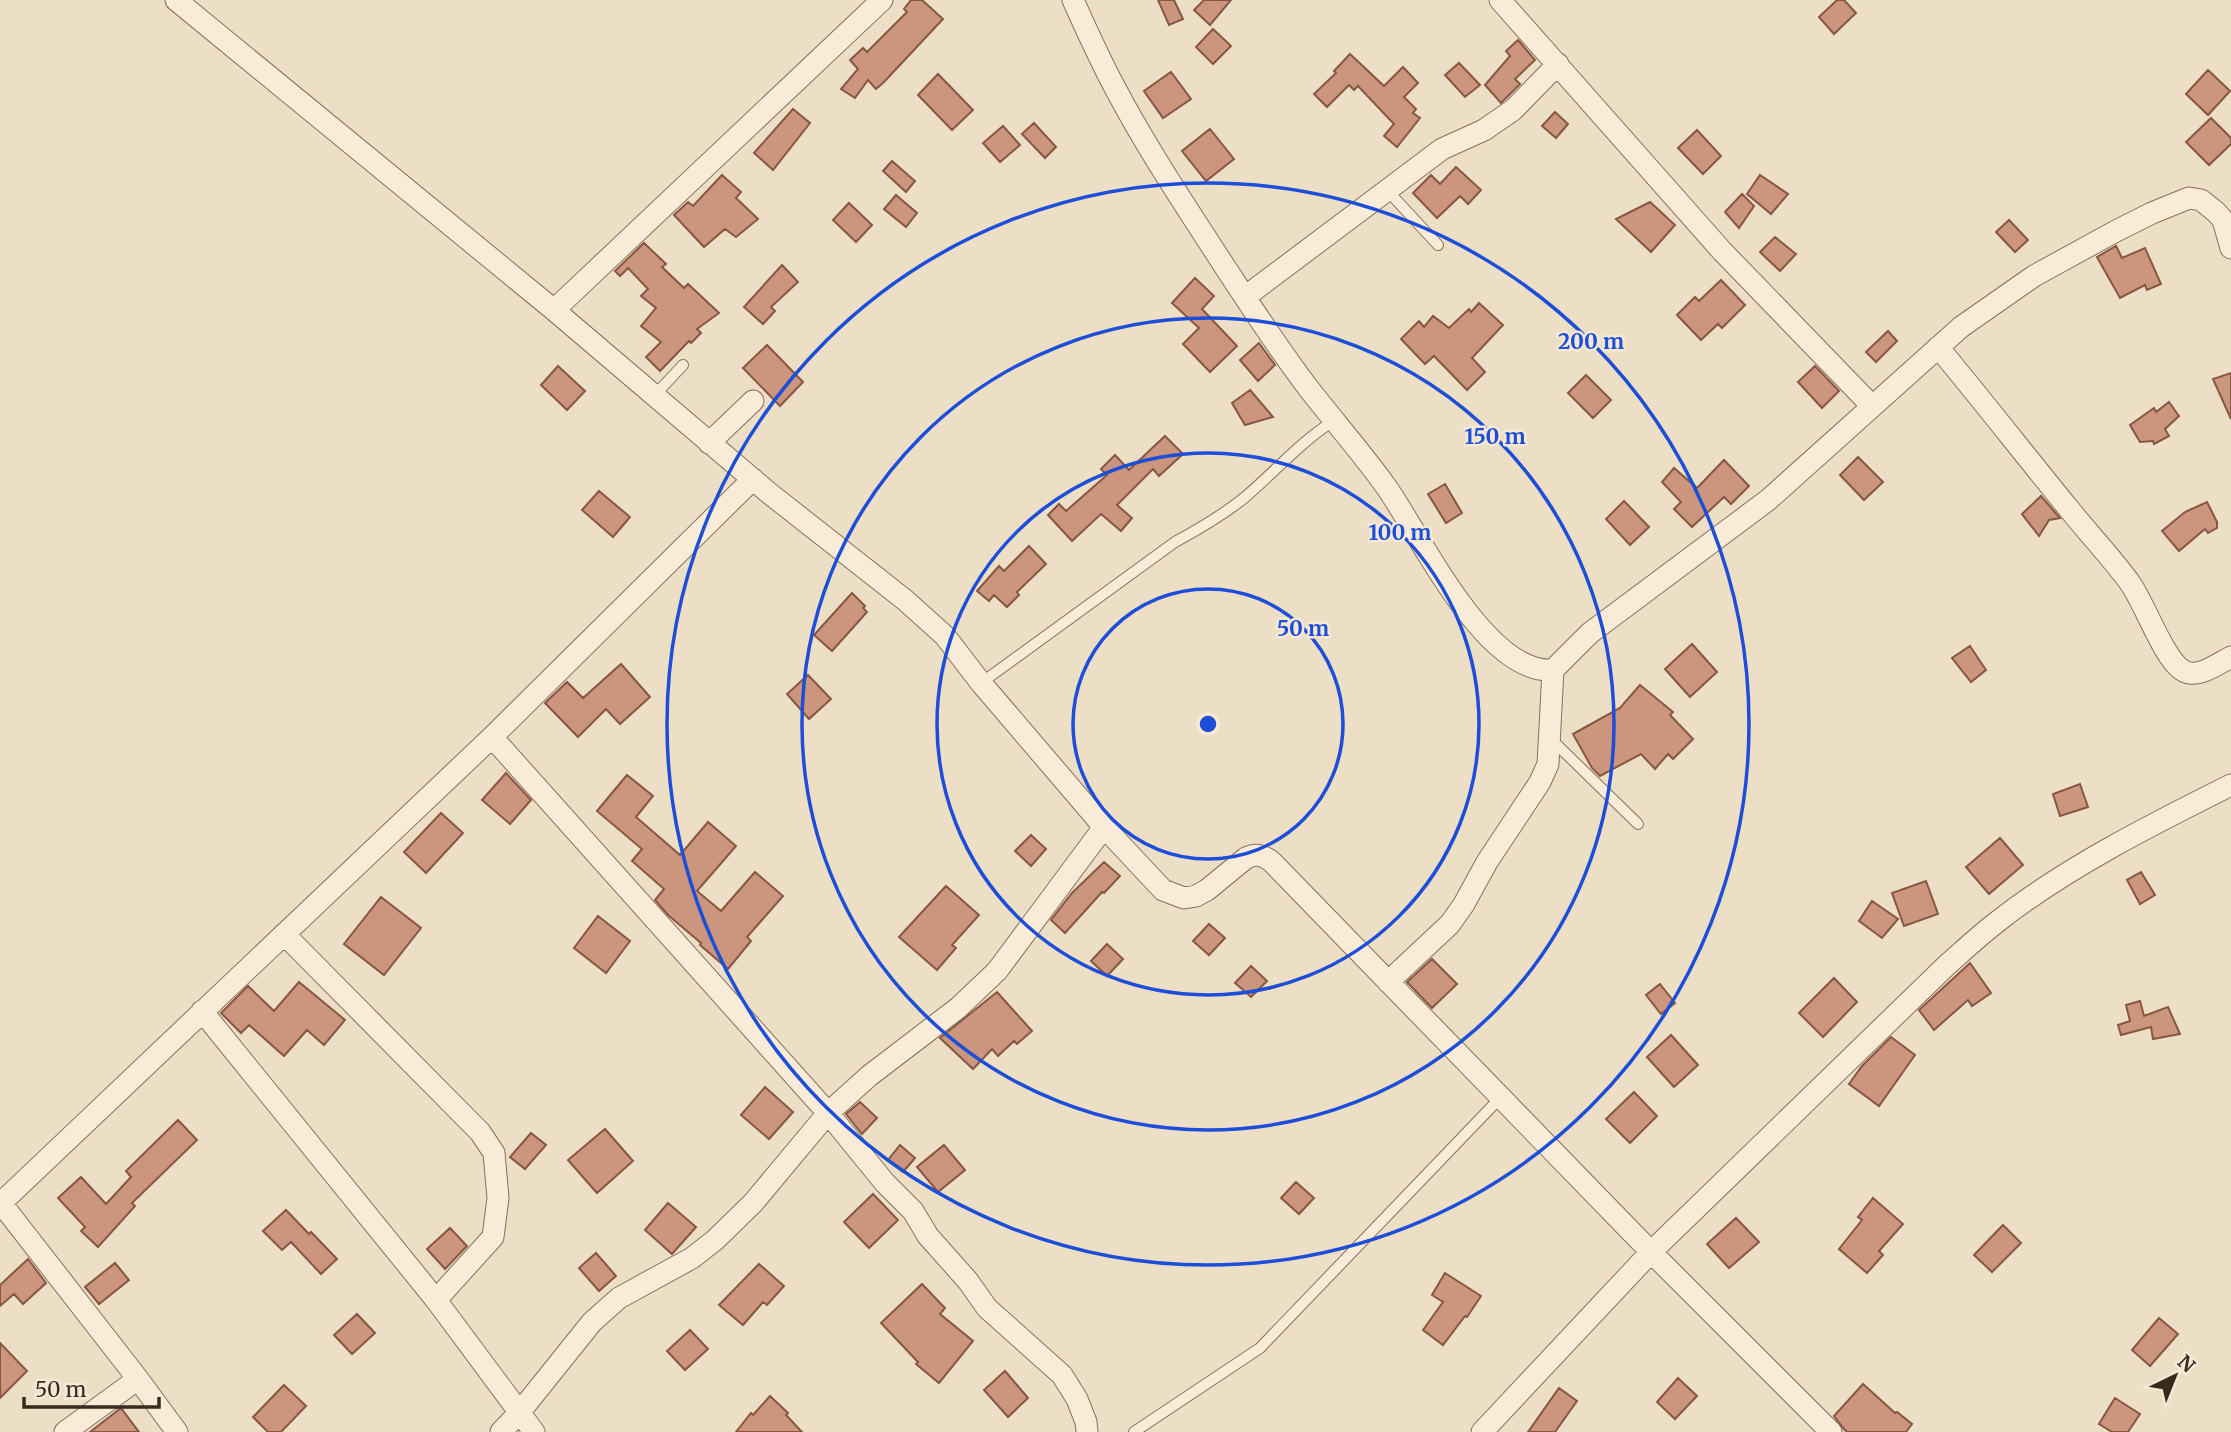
<svg xmlns="http://www.w3.org/2000/svg" width="2231" height="1432" viewBox="0 0 2231 1432" font-family="Merriweather,serif">
<style>
.building{fill:#cb967d;stroke:#875742;stroke-width:2}
.lines{fill:none;stroke-linecap:round;stroke-linejoin:round}
.service-casing{stroke:#886f5c;stroke-width:12}
.minor-casing{stroke:#886f5c;stroke-width:23}
.service{stroke:#f8ecd9;stroke-width:10}
.minor{stroke:#f8ecd9;stroke-width:21}
.ring{fill:none;stroke:#1d4ed8;stroke-width:3.5}
.centre{fill:#1d4ed8;stroke:#f5e9d5;stroke-width:3.5}
.ring-label{font-size:21px;text-anchor:middle;font-weight:bold;fill:#1d4ed8;stroke:#f5e9d5;stroke-width:5;stroke-linejoin:round;paint-order:stroke}
</style>
<rect width="100%" height="100%" fill="#eddec6"/>
<path class="building" d="M911,0H922L943,19L884,82L876,89L868,80L855,98L841,89L858,69L850,60L863,48L867,52L907,12L904,9Z
M1158,0H1174L1183,19L1169,25Z
M1204,0H1231L1210,25L1194,10Z
M1837,0H1844L1856,13L1834,34L1819,17Z
M1213,29L1231,46L1213,64L1196,47Z
M1518,40L1535,60L1515,79L1520,84L1501,103L1485,85L1510,56L1506,51Z
M1350,54L1384,86L1403,67L1418,83L1404,97L1416,109L1413,113L1420,118L1397,147L1384,136L1394,124L1358,86L1354,90L1349,85L1327,107L1314,94L1336,73L1334,71Z
M1459,63L1480,85L1465,97L1445,75Z
M2208,70L2230,91L2208,115L2186,94Z
M1171,72L1191,99L1163,118L1144,91Z
M938,74L973,110L952,130L918,95Z
M793,109L810,123L773,170L754,153Z
M1555,112L1568,124L1556,138L1542,126Z
M2211,118L2231,138V144L2209,165L2186,142Z
M1034,123L1056,147L1045,158L1022,134Z
M1003,126L1020,145L1000,162L983,143Z
M1210,129L1234,159L1206,181L1182,151Z
M1697,130L1721,156L1703,174L1678,148Z
M892,161L915,181L906,192L883,171Z
M1456,167L1481,190L1468,204L1460,196L1437,218L1413,193L1431,175L1440,184Z
M722,175L741,192L736,198L758,219L736,237L725,229L704,247L674,215L688,202L693,206Z
M1760,175L1788,194L1771,214L1747,194Z
M1742,194L1754,206L1739,228L1725,212Z
M896,195L917,213L906,227L884,209Z
M1650,202L1675,225L1651,252L1616,219Z
M849,203L872,225L856,242L833,220Z
M2009,220L2028,240L2015,252L1996,232Z
M1775,237L1796,254L1780,271L1760,252Z
M644,243L666,264L662,267L684,288L688,284L719,313L697,329L701,333L691,343L689,341L660,371L646,357L661,342L641,326L656,308L641,296L648,289L628,268L620,276L615,271Z
M2116,246L2122,258L2145,248L2161,284L2147,290L2145,285L2120,298L2097,257Z
M782,265L798,282L771,307L775,311L763,324L744,307Z
M1195,278L1214,296L1202,309L1237,346L1210,372L1183,344L1199,328L1172,303Z
M1721,280L1745,305L1722,328L1718,324L1701,340L1677,315L1695,297L1699,301Z
M1479,303L1503,325L1472,358L1485,372L1467,390L1434,356L1425,364L1401,339L1419,321L1424,327L1433,316L1449,328L1469,309L1471,312Z
M1888,331L1897,341L1876,362L1866,352Z
M1259,343L1275,365L1258,381L1240,360Z
M767,345L803,382L780,406L743,368Z
M558,366L585,391L567,410L541,385Z
M1815,366L1839,391L1822,408L1798,382Z
M2231,373V419L2213,379Z
M1586,375L1611,400L1593,418L1568,393Z
M1250,390L1273,417L1245,425L1232,403Z
M2169,402L2179,416L2165,429L2169,436L2154,444L2153,441L2140,442L2130,425L2154,408L2156,412Z
M1165,436L1183,454L1159,476L1153,469L1117,505L1132,518L1121,531L1101,514L1072,541L1048,515L1059,504L1066,511L1107,475L1101,469L1115,455L1129,470Z
M1858,457L1883,482L1864,500L1840,475Z
M1724,460L1749,486L1731,504L1724,497L1692,527L1674,509L1681,502L1662,482L1674,468L1697,488Z
M1445,484L1462,513L1446,523L1428,494Z
M599,491L630,517L613,537L582,510Z
M2041,496L2060,518L2049,520L2039,536L2022,514Z
M1624,501L1649,527L1630,545L1606,519Z
M2207,502L2217,522V528L2208,533L2205,529L2179,551L2162,531L2185,512Z
M1029,546L1046,564L1017,592L1019,595L1007,607L994,595L989,601L977,591L999,566L1004,571Z
M852,593L865,606L863,608L867,612L832,651L814,635Z
M1692,644L1717,672L1690,697L1665,669Z
M1970,646L1986,670L1971,682L1952,658Z
M621,664L650,697L620,724L606,709L578,737L545,703L567,682L583,698Z
M808,675L831,699L809,719L787,694Z
M1640,685L1673,712L1670,715L1693,739L1673,759L1668,754L1655,769L1641,754L1600,776L1592,768L1573,734L1620,708Z
M506,773L531,800L510,824L482,800Z
M627,775L653,796L636,817L680,855L708,822L736,846L697,891L721,911L755,872L783,896L747,937L751,941L728,969L700,945L701,943L668,915L655,900L664,889L632,861L642,849L597,811Z
M2080,784L2088,807L2060,816L2053,794Z
M441,813L463,833L426,873L404,852Z
M1031,835L1046,849L1031,866L1015,851Z
M2000,838L2023,865L1989,894L1966,867Z
M1104,862L1120,876L1104,893L1102,892L1065,933L1051,920L1072,893Z
M2141,872L2155,895L2140,904L2127,880Z
M1926,881L1938,914L1904,926L1892,893Z
M946,886L979,915L952,945L956,948L937,970L899,937Z
M381,897L421,928L384,975L344,944Z
M1872,901L1898,919L1882,938L1859,921Z
M598,916L630,941L606,973L574,948Z
M1209,924L1225,938L1209,955L1193,941Z
M1107,944L1123,959L1107,976L1091,961Z
M1432,959L1457,984L1432,1008L1407,982Z
M1970,963L1991,993L1972,1006L1968,1000L1934,1030L1919,1010Z
M1251,966L1267,981L1251,997L1235,983Z
M1834,978L1857,1002L1823,1037L1799,1013Z
M299,982L345,1020L324,1045L307,1030L284,1056L249,1025L241,1033L221,1013L248,986L274,1011Z
M1660,984L1675,1003L1661,1014L1646,995Z
M997,992L1032,1031L1017,1044L1014,1041L998,1056L992,1049L973,1069L940,1038Z
M2140,1001L2144,1016L2168,1007L2180,1034L2153,1039L2151,1027L2121,1035L2118,1025L2130,1021L2126,1005Z
M1671,1035L1698,1065L1674,1087L1647,1057Z
M1891,1037L1915,1055L1879,1106L1849,1084L1862,1066Z
M765,1087L793,1112L769,1139L741,1115Z
M1634,1092L1657,1116L1630,1143L1606,1119Z
M860,1102L877,1118L862,1134L846,1114Z
M178,1120L197,1140L132,1203L135,1206L98,1247L81,1231L85,1227L58,1198L81,1177L106,1204L131,1177L126,1171Z
M605,1129L633,1161L597,1193L568,1160Z
M531,1133L546,1145L525,1169L510,1157Z
M900,1145L915,1158L903,1172L888,1160Z
M944,1145L965,1170L938,1192L917,1167Z
M1296,1182L1314,1198L1299,1214L1281,1198Z
M873,1194L898,1220L869,1248L844,1222Z
M1873,1198L1903,1224L1879,1251L1883,1255L1867,1273L1839,1249L1862,1220L1858,1217Z
M668,1203L696,1227L672,1254L645,1230Z
M286,1210L309,1234L311,1232L337,1259L321,1274L291,1242L282,1250L263,1231Z
M1736,1218L1759,1242L1729,1268L1707,1244Z
M2003,1225L2021,1243L1992,1272L1974,1255Z
M450,1228L467,1246L445,1269L427,1249Z
M596,1253L616,1276L599,1291L579,1268Z
M28,1259L46,1283L23,1304L14,1294L0,1306V1285Z
M115,1263L129,1280L99,1304L85,1287Z
M759,1264L784,1286L767,1305L763,1302L743,1325L719,1305Z
M1445,1273L1481,1296L1467,1317L1465,1316L1443,1345L1423,1330L1443,1302L1432,1295Z
M922,1284L945,1308L940,1314L973,1341L939,1383L916,1364L918,1362L881,1323Z
M357,1314L375,1333L352,1354L334,1335Z
M2159,1318L2178,1334L2150,1366L2132,1350Z
M690,1330L708,1349L685,1370L667,1351Z
M0,1343L27,1371L0,1398Z
M1005,1371L1028,1398L1008,1417L984,1390Z
M1678,1378L1697,1396L1675,1419L1657,1402Z
M1863,1384L1895,1413L1897,1412L1912,1424L1906,1432H1847L1844,1429L1834,1416Z
M284,1385L306,1406L281,1432H268L253,1417Z
M1559,1388L1577,1401L1555,1432H1528Z
M770,1396L788,1413L786,1415L802,1432H736L751,1413L753,1415Z
M2115,1398L2140,1414L2128,1432H2112L2099,1424Z
M121,1408L139,1432H90Z"/>
<g class="lines">
<g class="service-casing">
<path id="service" d="M1386,189L1438,245
M654,396L683,365
M981,683L1175,542C1199,529 1223,515 1244,498C1275,472 1301,441 1335,420
M1551,739L1638,824
M1134,1432L1260,1348L1501,1097"/>
</g>
<g class="minor-casing">
<path id="minor" d="M176,0L554,310L769,493L905,600L945,636L981,683L1104,827L1163,890L1184,898L1196,896L1207,890L1246,858C1256,853 1263,855 1272,862L1651,1252L1831,1432
M1073,0C1086,29 1099,58 1114,86C1147,149 1187,208 1225,267C1252,308 1279,350 1309,389C1334,421 1361,452 1385,485C1420,534 1485,675 1553,670L1590,633L1768,500L1961,327L2034,276L2116,231L2152,213L2189,198L2201,200L2216,212L2223,220L2231,248
M1500,0L1722,251L1871,405
M1245,297L1442,149L1484,130L1513,110L1558,64
M554,310L882,0
M1938,347C1982,400 2025,455 2069,509C2089,534 2111,557 2130,583C2145,604 2163,657 2182,670C2197,680 2217,664 2231,657
M709,443L753,401
M492,737L828,1113L753,1203L715,1240L692,1258L619,1298L592,1322L519,1413L501,1432
M284,934L480,1132L494,1153L498,1198L493,1237L436,1300
M1388,982L1450,924L1464,904L1487,862L1540,782L1548,764L1553,670
M202,1011L436,1300L534,1432
M1,1203L138,1379
M0,1204L492,737L753,479
M65,1432L138,1379L177,1432
M1087,1432L1086,1422L1077,1399L1062,1375L987,1308L968,1281L928,1236L913,1211L885,1183L828,1113L869,1076L958,1008L997,971L1104,827
M1482,1432L1651,1252L1948,964C1964,950 1980,935 1997,922C2065,868 2153,824 2231,785"/>
</g>
<use href="#service" class="service"/>
<use href="#minor" class="minor"/>
</g>
<g class="ring">
<circle cx="1208" cy="724" r="135"/>
<circle cx="1208" cy="724" r="271"/>
<circle cx="1208" cy="724" r="406"/>
<circle cx="1208" cy="724" r="541"/>
</g>
<circle cx="1208" cy="724" r="10" class="centre"/>
<g class="ring-label">
<text x="1591" y="349">200 m</text>
<text x="1495" y="444">150 m</text>
<text x="1400" y="540">100 m</text>
<text x="1303" y="636">50 m</text>
</g>
<g transform="translate(2175 1376) rotate(43)" stroke="#f5e9d5" stroke-width="5" paint-order="stroke">
<path d="M0-5L12 26L0 18L-12 26Z" fill="#39291f"/>
<text y="-10" font-size="19" font-weight="bold" text-anchor="middle" fill="#39291f">N</text>
</g>
<path d="M24 1397v10h135v-10" fill="none" stroke="#39291f" stroke-width="3.5"/>
<text x="35" y="1397" font-size="21" fill="#39291f" stroke="#f5e9d5" stroke-width="5" paint-order="stroke">50 m</text>
</svg>
